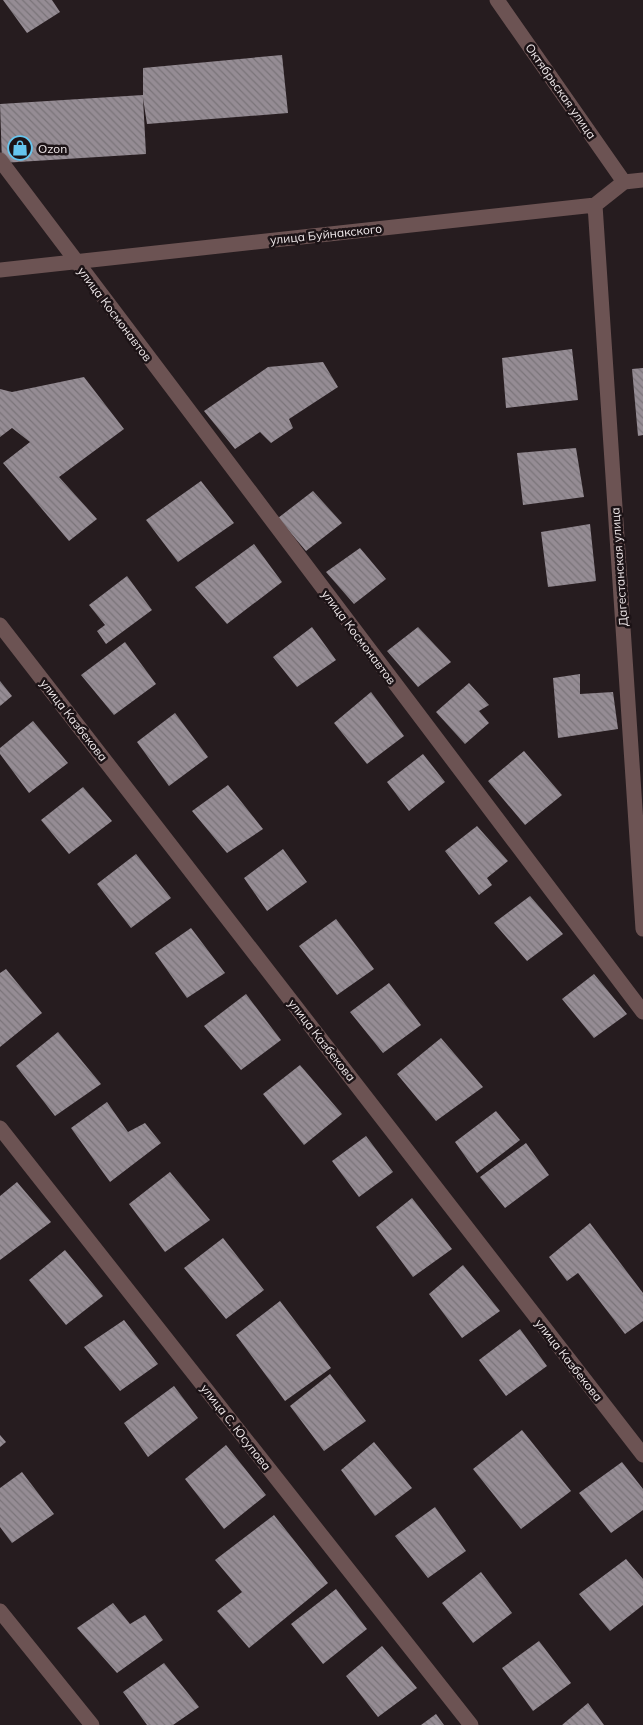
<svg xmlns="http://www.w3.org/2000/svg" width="643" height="1725" viewBox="0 0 643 1725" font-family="Mulish,sans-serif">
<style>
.building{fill:url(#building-back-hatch)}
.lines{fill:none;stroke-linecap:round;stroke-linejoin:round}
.street{stroke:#6c5353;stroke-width:15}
.labels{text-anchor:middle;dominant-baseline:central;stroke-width:5;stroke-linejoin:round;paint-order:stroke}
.street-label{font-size:12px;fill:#efe8ea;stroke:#1c1316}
.poi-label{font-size:12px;fill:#efe8ea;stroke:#1c1316;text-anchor:start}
</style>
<defs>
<pattern id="building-back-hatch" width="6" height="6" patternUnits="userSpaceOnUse" patternTransform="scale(1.25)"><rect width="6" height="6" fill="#958c94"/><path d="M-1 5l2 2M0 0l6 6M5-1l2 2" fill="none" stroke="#7a7479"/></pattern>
</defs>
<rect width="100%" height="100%" fill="#261c1f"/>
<path class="building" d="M3,0H52L60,12L27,33Z
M282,55L288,113L147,124L143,98L146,154L2,163L0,104L143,95V68Z
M572,349L578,400L506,408L502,358Z
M323,362L338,387L289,419L293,428L271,443L260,432L235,449L204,411L268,367Z
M643,368V435L638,436L632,369Z
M84,377L124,429L59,477L97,519L69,541L3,463L30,442L12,428L0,437V389L12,392Z
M576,448L584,497L523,505L517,453Z
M201,481L234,523L178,562L146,520Z
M313,491L342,523L306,551L278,518Z
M590,524L596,581L548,587L541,532Z
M254,544L282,582L227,624L195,587Z
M360,548L386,579L354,604L326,572Z
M127,576L152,610L106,644L97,631L105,625L89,605Z
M312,627L336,660L297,687L273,657Z
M418,627L451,662L418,687L387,651Z
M125,642L156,684L114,715L81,675Z
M580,674V694L613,692L618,729L558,738L553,678Z
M0,681L12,696L0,706Z
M469,683L489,705L479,711L489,723L465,744L436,712Z
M371,692L404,736L367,764L334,723Z
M175,713L208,757L169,786L137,742Z
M33,721L68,763L29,793L0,754V748Z
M524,751L562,795L525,825L488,781Z
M423,754L445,782L409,811L387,782Z
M228,785L263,829L227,853L192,811Z
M83,787L112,821L69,854L41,820Z
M477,826L508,861L487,878L492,885L479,895L445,851Z
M283,849L307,882L267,911L244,878Z
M136,854L171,898L131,928L97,884Z
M530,896L563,934L527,961L494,923Z
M336,919L374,969L337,995L299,946Z
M191,928L225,973L187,998L155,953Z
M6,969L42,1013L0,1047V973Z
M594,974L627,1014L594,1038L562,999Z
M389,983L421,1025L383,1053L350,1012Z
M246,994L281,1040L241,1070L204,1026Z
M58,1032L101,1084L55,1116L16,1066Z
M441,1038L483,1087L436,1121L397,1074Z
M300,1065L342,1114L304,1145L263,1094Z
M107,1102L128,1132L145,1123L161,1143L110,1182L71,1128Z
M496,1111L520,1140L477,1173L455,1142Z
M366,1136L393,1172L359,1197L332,1161Z
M526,1143L549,1175L505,1208L480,1177Z
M170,1172L210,1220L165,1252L129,1204Z
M17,1182L51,1222L0,1260V1196Z
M412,1198L452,1249L413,1277L376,1227Z
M590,1223L643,1293V1321L625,1334L578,1273L567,1281L549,1257Z
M223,1238L264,1290L226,1319L184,1268Z
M65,1250L103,1296L66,1325L29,1280Z
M463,1265L500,1311L462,1338L429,1294Z
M280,1301L331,1368L285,1401L236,1335Z
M124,1320L158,1364L120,1391L84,1347Z
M520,1329L547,1366L506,1396L479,1360Z
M330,1374L366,1421L324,1451L290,1406Z
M174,1386L198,1418L148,1457L124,1423Z
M522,1430L571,1491L521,1529L473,1469Z
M0,1435L6,1442L0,1447Z
M374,1442L412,1488L375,1516L341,1470Z
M226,1445L266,1495L224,1529L185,1479Z
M622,1462L643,1489V1510L611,1533L579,1493Z
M22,1472L54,1514L12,1543L0,1527V1488Z
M435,1507L466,1551L428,1578L395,1536Z
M274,1515L328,1583L249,1648L217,1611L242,1592L215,1560Z
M626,1559L643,1579V1605L610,1631L579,1594Z
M481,1572L512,1613L473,1643L442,1603Z
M336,1589L367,1629L323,1664L291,1624Z
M113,1603L130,1624L145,1615L163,1640L117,1673L77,1628Z
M539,1641L571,1683L533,1711L502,1668Z
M382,1646L417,1688L378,1717L346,1676Z
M164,1663L199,1707L173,1725H147L123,1692Z
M588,1703L604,1725H562Z
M436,1714L444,1725H421Z"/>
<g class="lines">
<path class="street" d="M497,0L624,182
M0,160L643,1012
M595,205L643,929
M0,270L595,205L624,182L643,180
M0,625L643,1455
M0,1128L471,1725
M0,1611L92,1725"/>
</g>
<defs>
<g id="shop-ring" transform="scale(1.25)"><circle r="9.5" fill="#1c1316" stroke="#65c5ee" stroke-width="1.5"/><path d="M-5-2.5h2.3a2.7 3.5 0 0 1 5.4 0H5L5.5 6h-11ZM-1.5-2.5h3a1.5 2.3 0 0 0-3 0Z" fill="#65c5ee"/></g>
</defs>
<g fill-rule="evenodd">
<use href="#shop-ring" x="20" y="148"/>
</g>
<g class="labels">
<g class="street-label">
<text transform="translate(561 91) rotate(55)">Октябрьская улица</text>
<text transform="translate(326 234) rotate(-6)">улица Буйнакского</text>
<text transform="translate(115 314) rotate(53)">улица Космонавтов</text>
<text transform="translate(619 567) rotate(-94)">Дагестанская улица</text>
<text transform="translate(359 637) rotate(53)">улица Космонавтов</text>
<text transform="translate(74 720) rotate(52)">улица Казбекова</text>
<text transform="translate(322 1040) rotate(52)">улица Казбекова</text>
<text transform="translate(569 1360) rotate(52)">улица Казбекова</text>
<text transform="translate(236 1427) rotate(52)">улица С. Юсупова</text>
</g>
<g class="poi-label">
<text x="38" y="148">Ozon</text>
</g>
</g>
</svg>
